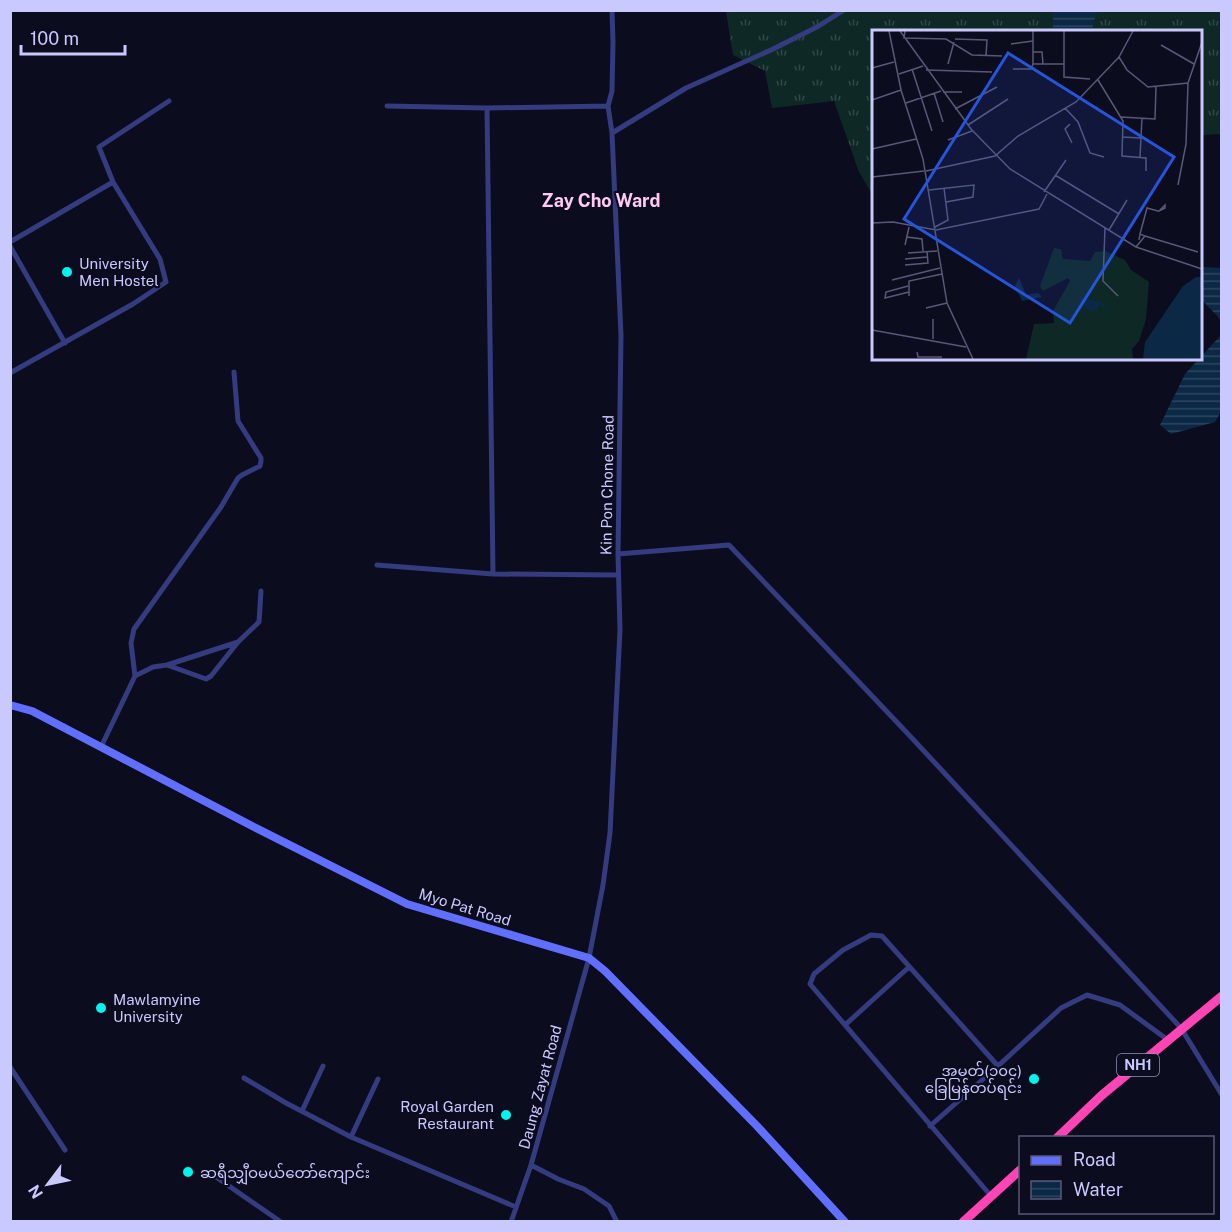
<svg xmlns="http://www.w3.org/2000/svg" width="1232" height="1232" viewBox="0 0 1232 1232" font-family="'Public Sans','Noto Sans Myanmar',sans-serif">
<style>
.grass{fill:url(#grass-tufts)}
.water{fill:url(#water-rules)}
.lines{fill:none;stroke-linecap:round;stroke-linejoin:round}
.street{stroke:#353b7f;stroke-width:5}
.secondary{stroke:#606fff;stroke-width:8}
.highway{stroke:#ff44b4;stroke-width:9}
.poi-dot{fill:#00f4ef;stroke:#0c0c1f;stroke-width:2}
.labels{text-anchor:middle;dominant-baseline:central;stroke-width:4.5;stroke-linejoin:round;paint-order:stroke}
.shield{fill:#0c0c1f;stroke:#9090bc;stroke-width:1.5}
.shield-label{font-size:14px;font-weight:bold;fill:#c9c9ff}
.poi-label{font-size:15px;fill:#c9c9ff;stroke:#0c0c1f;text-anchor:start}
.street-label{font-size:15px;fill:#c9c9ff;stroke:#0c0c1f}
.quarter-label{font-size:18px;font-weight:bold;fill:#ffcbf2;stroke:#0c0c1f}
.inset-road{fill:none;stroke:#585879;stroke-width:1.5}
.view{fill:#2654da;fill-opacity:0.15;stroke:#2654da;stroke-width:3}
.inset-edge{fill:none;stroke:#c9c9ff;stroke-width:3}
</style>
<defs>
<pattern id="grass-tufts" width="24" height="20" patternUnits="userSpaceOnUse" patternTransform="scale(1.5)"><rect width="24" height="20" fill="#0e2925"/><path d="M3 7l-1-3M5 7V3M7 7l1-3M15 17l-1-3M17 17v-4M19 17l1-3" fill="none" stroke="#304746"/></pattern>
<pattern id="water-rules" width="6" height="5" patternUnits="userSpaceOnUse" patternTransform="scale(1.5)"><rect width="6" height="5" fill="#0b2844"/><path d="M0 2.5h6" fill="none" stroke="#2d4660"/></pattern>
</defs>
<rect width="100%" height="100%" fill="#0c0c1f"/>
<path class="grass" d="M726,11H1221V134L1201,135L1200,32H874L873,195L859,172L834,101L772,108L765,71L733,55Z"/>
<path class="water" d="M1053,11V10L1097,11L1091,32L1053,31Z
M1201,267L1221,268V320L1201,299Z
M1221,335V412L1215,422L1171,434L1160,425L1185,374Z"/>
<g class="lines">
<path class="street" d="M387,106L487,108L608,106
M487,108L493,574
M612,133L686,88L771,50L817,27L844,10
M10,242L113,182
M10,246L65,343
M10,373L133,304L166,282L160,259L113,182L99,147L169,101
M618,554L729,545L910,736L1181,1028L1222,1095
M377,565L493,574L618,575
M167,665L206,679L211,676L238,642L259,622L261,591
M135,676L153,667L167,665L238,642
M101,747L135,676L131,643L134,629L221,507L238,478L242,475L260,466L261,461V458L238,421L234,372
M845,1025L909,967
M10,1067L65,1150
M244,1078L286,1103L351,1137L516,1207
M302,1111L323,1066
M930,1126L998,1066L1061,1008L1087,995L1120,1005L1168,1040
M351,1137L378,1079
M531,1165L558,1179L584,1189L609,1206L617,1222
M216,1177L281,1222
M991,1196L810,984L814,974L843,950L871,935L882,936L998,1066
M511,1222L531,1165L589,958L603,885L610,833L620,630L618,554L621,335L612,133L608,106L612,91L613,42L612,10"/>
<path class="secondary" d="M10,705L32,711L254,827L407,904L589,958L605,971L757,1126L845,1222"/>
<path class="highway" d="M1057,1138L1102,1095L1222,996
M963,1222L1020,1170"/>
</g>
<g class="poi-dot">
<circle cx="67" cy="272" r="6"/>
<circle cx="101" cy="1008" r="6"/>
<circle cx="1034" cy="1079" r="6"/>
<circle cx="506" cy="1115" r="6"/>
<circle cx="188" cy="1172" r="6"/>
</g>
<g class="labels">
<rect class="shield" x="1117" y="1054" width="42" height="22" rx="4.5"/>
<g class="shield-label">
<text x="1138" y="1065">NH1</text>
</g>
<g class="poi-label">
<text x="79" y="263">University<tspan x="79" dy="17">Men Hostel</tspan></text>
<text x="113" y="999">Mawlamyine<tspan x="113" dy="17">University</tspan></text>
<text x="1022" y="1070" text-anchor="end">အမှတ်(၁၀၄)<tspan x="1022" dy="17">ခြေမြန်တပ်ရင်း</tspan></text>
<text x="494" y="1106" text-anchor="end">Royal Garden<tspan x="494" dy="17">Restaurant</tspan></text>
<text x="200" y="1172">ဆရီသျှီဝမယ်တော်ကျောင်း</text>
</g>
<g class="street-label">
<text transform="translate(607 485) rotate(-89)">Kin Pon Chone Road</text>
<text transform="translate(465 907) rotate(17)">Myo Pat Road</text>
<text transform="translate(540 1087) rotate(-75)">Daung Zayat Road</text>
</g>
<g class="quarter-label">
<text x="601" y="200">Zay Cho Ward</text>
</g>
</g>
<g transform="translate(872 30)">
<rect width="330" height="330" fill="#0c0c1f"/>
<path d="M182,218L189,219L191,229L218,231L223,222L233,221L253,230L259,240L277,252L274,289L267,311L260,319L261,329H154L162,294L182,293L181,281L198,251L196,248L171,261L168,256Z" fill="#0e2925"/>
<path d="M324,247H330V329H271L273,312L311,256ZM147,248L154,265L166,263L170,267L150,271L143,256ZM208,266L230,273L242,281L228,275L221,283L207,273Z" fill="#0b2844"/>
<path class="inset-road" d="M17,1L29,60L51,129L75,273L101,329M28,1L99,99L138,139L264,217L330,239M33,1L32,8L74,9L100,25L130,26M161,1V34H192M192,1V47L218,49M83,9L115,10L114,26M139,14L161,11M289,15L322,34M161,22H170L171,34M247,27L255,40L276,57L316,53L330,12M76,34L82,12M0,38L22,32M40,39L60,101M141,39H159L161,34M54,40L120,42M27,44L51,36M226,50L251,91L250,126L274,128V141M71,62H90M62,63L71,92M0,70L29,60M34,73L69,61M193,78L206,92L218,123L232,127M83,79L125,57M249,87L283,89L284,57M198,94L193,99L200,113M96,95L136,69M250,107L269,108M76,110L100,101M0,119L44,109M268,127L270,88M54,141L123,126L146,106L204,72L247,27L261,1M183,145L247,184M0,147L52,141M306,155L314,114L316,53M57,160L102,155L101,167L74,172M172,162L194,130M0,193L21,192L64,200L167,179L175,164M63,197L76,190L72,158M233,198L231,251L246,266M237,200L255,170M268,204L275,178L286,181H287L293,178V175L287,181M273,206L326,222M35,207L50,209L51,221M33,215L37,197M264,217L273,206L268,204L267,210M36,223L65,221M33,229L55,227M33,235L56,233L55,221M20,250L68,238M36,256L14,262L13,268L37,262M37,266V251L70,244M54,278L75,273M0,300L94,317M61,309V289M45,322L46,327H70"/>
<path class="view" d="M136,23L302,127L198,293L32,189Z"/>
<rect width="330" height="330" class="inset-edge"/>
</g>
<rect width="1232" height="1232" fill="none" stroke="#c9c9ff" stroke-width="24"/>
<rect x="1019" y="1136" width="195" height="78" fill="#0c0c1f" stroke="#585879" stroke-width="1.5"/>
<rect x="1031" y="1156" width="30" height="9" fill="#606fff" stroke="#585879" stroke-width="1.5"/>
<text x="1073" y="1166" font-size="18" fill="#c9c9ff">Road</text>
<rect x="1031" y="1181" width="30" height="18" fill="url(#water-rules)" stroke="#585879" stroke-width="1.5"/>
<text x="1073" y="1196" font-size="18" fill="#c9c9ff">Water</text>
<g transform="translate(48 1184) rotate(238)" stroke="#0c0c1f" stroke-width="4.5" paint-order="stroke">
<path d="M0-4.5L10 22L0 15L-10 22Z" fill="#c9c9ff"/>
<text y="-9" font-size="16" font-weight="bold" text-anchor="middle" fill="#c9c9ff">N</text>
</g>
<path d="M21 45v9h104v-9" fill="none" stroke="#c9c9ff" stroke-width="3"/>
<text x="30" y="45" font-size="18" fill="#c9c9ff" stroke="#0c0c1f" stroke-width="4.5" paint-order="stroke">100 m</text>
</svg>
